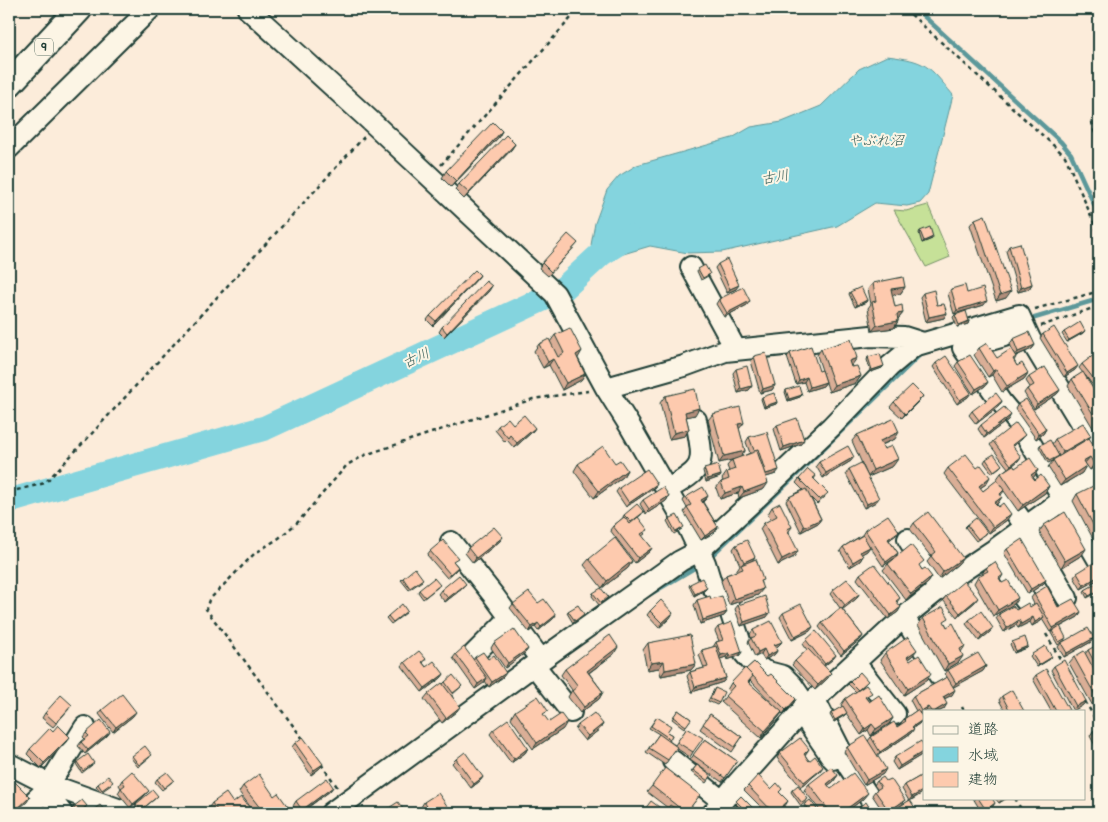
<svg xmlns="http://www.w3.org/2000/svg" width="1108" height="822" viewBox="0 0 1108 822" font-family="'Balsamiq Sans','Klee One',sans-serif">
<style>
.green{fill:#c6e198;stroke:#728f66}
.water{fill:#84d4de;stroke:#5c989a}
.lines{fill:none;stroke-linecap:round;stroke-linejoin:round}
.stream{stroke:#5c989a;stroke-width:4.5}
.river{stroke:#84d4de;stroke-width:25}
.minor-casing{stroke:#1f3d34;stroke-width:24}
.major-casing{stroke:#1f3d34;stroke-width:29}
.path{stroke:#1f3d34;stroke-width:2.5;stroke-dasharray:4 4;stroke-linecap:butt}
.minor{stroke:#fcf5e5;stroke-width:20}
.major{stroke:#fcf5e5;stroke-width:25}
.wall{fill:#daae96;stroke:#1f3d34;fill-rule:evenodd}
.shaded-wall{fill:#b18d7a;stroke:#1f3d34}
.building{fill:#fdcaae;stroke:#1f3d34}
.labels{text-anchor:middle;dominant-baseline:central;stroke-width:4;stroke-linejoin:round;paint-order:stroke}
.shield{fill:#fcf5e5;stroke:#617469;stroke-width:1}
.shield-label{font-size:11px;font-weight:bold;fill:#1f3d34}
.water-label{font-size:14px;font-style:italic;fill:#335b56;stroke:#fcf5e5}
</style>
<rect width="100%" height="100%" fill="#fcecda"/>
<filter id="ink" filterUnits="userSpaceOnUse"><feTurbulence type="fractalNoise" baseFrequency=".02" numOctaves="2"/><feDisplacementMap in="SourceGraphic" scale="10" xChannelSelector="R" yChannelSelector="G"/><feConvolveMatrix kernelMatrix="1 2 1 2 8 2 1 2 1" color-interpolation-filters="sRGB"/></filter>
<g filter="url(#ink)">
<path class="green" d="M928,205L950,257L926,267L894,210L906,211Z"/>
<path class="water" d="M887,56C927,61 928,65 953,95L928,194L920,203L907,206L875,203L837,226L722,252L688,253L650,246L620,255L607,256L595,255L591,245L595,223L607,190L619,176L637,165L732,138L751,127L782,122L821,106L859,69Z"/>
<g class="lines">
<path class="stream" d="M916,9L1061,142L1071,154L1099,215
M1028,320L1099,299
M709,558L792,479L923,352
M647,596L701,564"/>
<path class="river" d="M9,501L265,428L543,299L563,289L601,254L628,237"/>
<g class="minor-casing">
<path id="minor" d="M248,9L375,125L555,294L606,388L631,428L689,529L705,563L712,586L729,608L744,653L751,661L764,671L783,676L792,685L807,707
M9,148L150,9
M691,267L736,350
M1025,330L963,348L1001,402L1020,425L1099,561
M606,388L684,366L725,351L871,336L904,337L923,343
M666,490C707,467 704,465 696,420
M1001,492L1026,527L1067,598
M908,539L939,589
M451,542L494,596L541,660
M994,550L1025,600
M904,617L939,675
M470,658L510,618
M855,663L895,714
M534,665L571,712
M815,700L849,767L873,803
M801,712L833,759
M673,761L722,801
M9,764L48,784L129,813
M734,787L759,813
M45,791L62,813
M22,813L45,791L85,727
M331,813L534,665L680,561L699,551L748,506L831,427L890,366L914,346L1019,315L1030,339L1099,453
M713,813L734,787L801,712L904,617L958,574L994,550L1064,499L1099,468"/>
</g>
<g class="major-casing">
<path id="major" d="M9,84L79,9"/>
</g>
<path class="path" d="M905,9L1065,156L1099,234
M1099,107L1092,123L1099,148
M441,165L579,9
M1035,309L1096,292L1099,289
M1041,326L1099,306
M9,492L45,483L85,441L364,137
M1046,634L1063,664
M1085,701L1099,726
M962,707L964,711
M303,739L206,609L209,600L254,554L279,538L298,522L347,465L365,455L533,399L588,391
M321,764L338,788
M1015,798L1023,813"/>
<use href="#minor" class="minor"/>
<use href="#major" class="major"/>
</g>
<path class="wall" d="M502,131L498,138L451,187L442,178L446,171Z
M515,144L511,150L464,199L455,190L459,184Z
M975,219L1006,298L996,301L970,225Z
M920,231L932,239L922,243L919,233Z
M578,243L548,276L539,268L542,263Z
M1009,246L1032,284L1029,289L1018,292L1006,251Z
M718,264L736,289L727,293L715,268Z
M698,269L710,274L708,276L701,280L697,271Z
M480,275L477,279L433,326L427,320L430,316Z
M873,283L905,287L900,294L892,295L895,307L903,313L898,319V321L894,328L872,331L868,308L871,304L868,289Z
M951,289L967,293L984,305L954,314L948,294Z
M489,291L444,337L439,332L442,327Z
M850,292L867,300L866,302L855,307L849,294Z
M923,293L947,313L944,318L926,322L920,297Z
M719,299L747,305L724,317L716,304Z
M955,315L969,321L968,324L957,327L953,317Z
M1099,317V330L1094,323Z
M1085,331L1083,333L1067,342L1062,334L1064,332Z
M1043,334L1075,370L1064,377L1040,338Z
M555,335L577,358L585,374L581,380L562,390L549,365L543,368L534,351L539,344L550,342Z
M1013,339L1035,345L1032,349L1016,356V357L1014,361L1017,366L1028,373L1024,379L1002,392L992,375L988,377L974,355L979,348L997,358L1014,354L1010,344Z
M821,349L852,365H851V367L861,376L856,383L829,392L817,355Z
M790,353L819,371L826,382L823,386L807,391L804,382L796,384L787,357Z
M754,356L775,385L772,390L760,393L751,361Z
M868,357L882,368L871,372L867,360Z
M958,362L988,382L985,386L973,394L955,366Z
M936,363L968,397L957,404L933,367Z
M1082,364L1099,383L1094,387L1085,375L1099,399V438L1068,386L1072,379L1083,373L1079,368Z
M736,369L752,386L749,390L738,393L733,373Z
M1029,377L1060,390L1057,394L1034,409L1024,393L1027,389L1030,387L1026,381Z
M786,390L802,395L800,397L788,401L785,392Z
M665,396L695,415L686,417L689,429L685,436L669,439L660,403Z
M923,396L920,400L902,418L890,407L894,402Z
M762,397L777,402L776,404L764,408L761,399Z
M1002,401L999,406L976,424L969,415L972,411Z
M1018,404L1046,429L1043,434L1036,439L1015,409Z
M713,414L739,429L745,451L741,457L750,453L746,442L749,437L776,474L766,477L764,489L739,498L738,493L720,499L716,488L721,482L723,481L722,479L727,472L729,471L727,466L732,460L735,459L719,463L708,420Z
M1008,420L984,438L978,429L981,425Z
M513,424L535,428L532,432L514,448L507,440L505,442L495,430L498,426Z
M777,425L801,444L781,451L774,429Z
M857,435L895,439L882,445L893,466L868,477L852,441Z
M1025,435L1022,439L1013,446L1018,461L1013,465L1015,468L1038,470L1033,477L1035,480L1049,486L1045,493L1018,511L1004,491L1001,495L998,503L996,505L1007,520L989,533L944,474L948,468L986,484L980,488L983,491L997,481L996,480L1001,473L1008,468L990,445L993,441Z
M1055,439H1089L1095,447L1099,445V464L1090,470L1085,463L1082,473L1060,486L1048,467L1053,461L1048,463L1039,447L1040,445L1052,444ZM1055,450L1059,456L1058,458Z
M986,459L1002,465L1000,467L992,473L984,462Z
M851,461L823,478L816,466L819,462Z
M578,464L627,470L623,477L594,498L574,471Z
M704,469L721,475L720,477L706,482L703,471Z
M849,469L876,502L864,508L846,474Z
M816,476L814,479L825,497L817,504L811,498L821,519L818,523L801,532L786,501L789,497L803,490L796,483L799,479Z
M657,484L654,488L626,507L616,492L619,488Z
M1077,494H1099V547L1098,548L1073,501Z
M669,496L666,501L646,514L640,504L643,500Z
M708,496L705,500L703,502L718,527L715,532L701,540L684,512L687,508L683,501L686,497Z
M772,507L792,527L789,531L794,557L778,565L760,529L764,523L771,520L768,514Z
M642,514L633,522L645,534L642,536L652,548L649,552L635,563L610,530L613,526L623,518V517L624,515Z
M669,519L682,529L674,534L667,521Z
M914,523L963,558L958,564L939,579L927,562L931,557L910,529Z
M967,525L987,532L986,534L976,541L965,527Z
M1044,525L1082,555L1061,568L1039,532Z
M865,530L896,535L889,540L898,553L895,558L883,566L869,545L867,551L861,554L863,556L860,561L850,567L840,551L843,547L862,535Z
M500,541L473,563L465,553L468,548Z
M736,545L752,561L761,583L758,595L729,605L721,581L726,575L736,571L740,565L733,549Z
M1007,549L1046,580L1043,584L1028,594L1004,553Z
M430,551L454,562L458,567L455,571L447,578L427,555Z
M589,559L632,561L628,568L602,588L584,565Z
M888,564L920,567L922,570L932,577L928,583L906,600L883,570Z
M986,568L1003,575L1000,580L1014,604L993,616L974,583L978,576L981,575Z
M1077,573L1099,579L1081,589L1074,577Z
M860,574L900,598L897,602L898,612L888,619L857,579Z
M403,578L422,581L409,590L401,580Z
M1099,583L1087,598L1084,592L1085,590Z
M690,584L705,590L694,596L689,586Z
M438,587L423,599L418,592L419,590Z
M463,588L445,602L438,594L441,590Z
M833,590L859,594L856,599L842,609L863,636L860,640L841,655L819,627L822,623L840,608L830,594Z
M593,593L608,597L599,605L592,596Z
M1034,594L1078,617L1060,627L1065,640L1058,645L1051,633L1052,631L1050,632L1042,619L1041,621L1032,626L1030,622L1018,628L1016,625L1004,632L996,618L999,614L1030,607L1034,604L1031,598Z
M946,596L975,602L957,617L943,600Z
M711,599L727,612L724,616L700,624L694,605L697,600Z
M538,603L556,615L553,619L538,631L535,627L529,632L510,608L513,604Z
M738,605L767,617L741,626L735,609Z
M568,611L584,614L583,616L573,623L567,613Z
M650,611L670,618L659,628L647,615Z
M406,613L391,624L386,618L388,616Z
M783,613L810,631L792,640L780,617Z
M923,618L945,623L947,627L965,646L961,652L959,662L944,671L918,625Z
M969,620L990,632L979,641L966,624Z
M718,627L742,652L739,656L727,660L726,657L720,659L726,678L723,682L692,692L687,676L690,672L704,668L699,655L702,650L713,647L716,642L719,641L715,631Z
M753,630L778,646L775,648L777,651L774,655L764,660L761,654L755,657L748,642L751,638L750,634Z
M806,640L836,655L833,659L824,666L828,678L815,690L792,665L795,661L807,650L803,644Z
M1012,642L1028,646L1027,648L1014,653L1010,644Z
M1091,642L1064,657L1058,647L1061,643Z
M494,643L528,649L525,653L505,668L491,648Z
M648,643L696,664L691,670L661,676L659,668L647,670L643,650Z
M1099,649V717L1069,663L1074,657L1085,654L1088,650Z
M885,653L912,656L908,659L927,680L904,695L880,660Z
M456,654L473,660L475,657L488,659L503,677L489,687L485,681L475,689L453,658Z
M614,654L589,673L603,692L599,699L580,713L568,697L572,690L561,675L565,669Z
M1032,654L1050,659L1037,667L1030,656Z
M426,659L423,663L426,667L444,674L441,678L422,692L402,666L405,662Z
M754,662L768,676L796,699L793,704L783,714L782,713L777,719L761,738L721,702L729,692L727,690L731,683ZM750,680L779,710L749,683Z
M986,666L983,671L953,687L952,695L944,699V709L940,711H924V712L920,714V723L913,728L911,733L877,756L883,774L864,785L844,752L847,747L868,741L871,737L897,727L901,724V723L904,719L916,711L910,700L913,696L947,677L945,674L948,670Z
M1054,666L1086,701L1083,705L1073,711L1051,670Z
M1036,675L1069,710L1068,711H1051L1033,679Z
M868,681L860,689L869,702L893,718L889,724L871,736L868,730L861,735L846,713L845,715L834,722L830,715L831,713L842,707L841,705L845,699L856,692L848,684L850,682Z
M445,682L462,686L452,695L457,711L442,723L424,699L428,694L443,684Z
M715,688L719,703L717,705L708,701Z
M1002,696L1024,711H1005L999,700Z
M69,709L53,727L42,718L45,713Z
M102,710L133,716L113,732L99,714Z
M678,710L691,719L684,728L672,719Z
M515,711L549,722L563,729L533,749L511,718Z
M710,714L742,737L732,752L700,729Z
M657,717L667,732L672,735L669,741L675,745L687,728L693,752L690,757L676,748L665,765L646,752L659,734L649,728Z
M603,724L600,729L585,741L575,729L578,725Z
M1099,728V753L1090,736L1093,731Z
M493,730L528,748L525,753L511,763L490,734Z
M110,732L107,736L85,754L78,746L81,742L85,739L83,737L86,733Z
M705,739L737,761L722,782L690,760Z
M67,741L41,768L27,754L30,749Z
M295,743L323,764L320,768L311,775L292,747Z
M809,749L805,755L809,761L820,771L801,787L777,758L780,753Z
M923,754L897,770L892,762L895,757Z
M132,756L150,757L138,767L131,758Z
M456,759L483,777L480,781L471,788L452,763Z
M77,762L92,765L82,773L76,764Z
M697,765L711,776L706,783L691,772Z
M924,774V792L910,801L917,811L915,813H884L872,795L875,791L877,789L874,785L877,781L902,805L909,801L902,789L905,785Z
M838,775L833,782L828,785L831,789L863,799L845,813H822L804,790L809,784Z
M157,779L172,782L162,790L155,782Z
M122,780L145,795L130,808L118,793L121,788L119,785Z
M98,784L111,785L101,792L96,786Z
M243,786L274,796L288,807L284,813H255L239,792Z
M652,786L700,795L686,813H664L668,808L647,792Z
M748,786L771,789L780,793L785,806L776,813H767L744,790Z
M333,787L330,791L301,813H299L293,806L296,801Z
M792,790L807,801L801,806L791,792Z
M158,796L156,798L139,812L135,806L136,804Z
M973,798H992V808L984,813H982Z
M995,798H1007L999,803Z
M736,801L756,813H745L735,803Z
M424,802L445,811L442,813H426L421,807Z
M212,803H233L254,813H210L207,810Z
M805,804L815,811L812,813H809L804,806Z
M860,806L873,813H859L857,810Z
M73,807L86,808L80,813H75L72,809Z"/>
<path class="shaded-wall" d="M502,131L498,138L451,187L456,181Z
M515,144L511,150L464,199L469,193Z
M933,237L932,239L922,243L924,241Z
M480,275L477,279L433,326L436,321Z
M1032,284L1029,289L1018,292L1021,288Z
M739,285L736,289L727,293L730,289Z
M492,286L489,291L444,337L447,333Z
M905,287L900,294L887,296L891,289Z
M1011,291L1006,298L996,301L1000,295Z
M867,300L866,302L855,307L857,305Z
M750,301L747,305L724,317L727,313Z
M987,301L984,305L954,314L957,310Z
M903,313L898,319L892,320L897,314Z
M947,313L944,318L926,322L929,317Z
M898,321L894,328L872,331L877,325Z
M969,321L968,324L957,327L959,325Z
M1085,331L1083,333L1067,342L1069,340Z
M1035,345L1032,349L1015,356L1018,352Z
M582,351L578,358L571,361L576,355Z
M857,358L852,365L845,367L849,361Z
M553,359L549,365L543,368L548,362Z
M884,366L882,368L871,372L872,370Z
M1078,366L1075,370L1064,377L1067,373Z
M996,369L992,375L988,377L993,371Z
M1028,373L1024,379L1002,392L1007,386Z
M585,374L581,380L562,390L566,383Z
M861,376L856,383L829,392L834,385Z
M807,377L804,382L796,384L799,380Z
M826,382L823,386L807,391L810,387Z
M988,382L985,386L973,394L976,389Z
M775,385L772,390L760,393L763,389Z
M752,386L749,390L738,393L741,389Z
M1060,390L1057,394L1034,409L1037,404Z
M971,393L968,397L957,404L960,400Z
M802,395L800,397L788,401L789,399Z
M923,396L920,400L902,418L905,414Z
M1002,401L999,406L976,424L979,420Z
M777,402L776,404L764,408L765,406Z
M699,408L695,415L681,418L685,412Z
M1011,415L1008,420L984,438L987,434Z
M744,423L739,429L738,424Z
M535,428L532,432L514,448L517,443Z
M689,429L685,436L669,439L674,433Z
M1046,429L1043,434L1036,439L1039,434Z
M899,432L895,439L876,447L880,441Z
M1025,435L1022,439L1009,449L1012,445Z
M1091,436L1088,440L1060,457L1063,452Z
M804,440L801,444L781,451L784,447Z
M745,451L740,458L719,463L724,456Z
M854,457L851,461L823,478L826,473Z
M1021,457L1018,461L1008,469L1011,465Z
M1090,457L1085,463L1079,467L1083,461Z
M898,459L893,466L868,477L873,470Z
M1099,461V464L1090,470L1094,464Z
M1086,466L1082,473L1060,486L1065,480Z
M627,470L623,477L594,498L599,491Z
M779,470L776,474L763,478L766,474Z
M1038,470L1034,477L1027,482L1031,475Z
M721,475L720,477L706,482L708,479Z
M990,477L986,484L974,492L979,486Z
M768,483L764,489L739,498L744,492Z
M657,484L654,488L626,507L629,503Z
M1049,486L1045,493L1018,511L1023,505Z
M742,487L738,493L720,499L725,493Z
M669,496L666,501L646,514L649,509Z
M708,496L705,500L698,504L701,500Z
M1002,497L998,503L990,509L994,503Z
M879,498L876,502L864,508L867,504Z
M1011,514L1007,520L989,533L993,527Z
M821,519L818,523L801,532L804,527Z
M718,527L715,532L701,540L705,536Z
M899,531L896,535L885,543L888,539Z
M503,537L500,541L473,563L476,558Z
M870,547L867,551L857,557L860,552Z
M652,548L649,552L635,563L638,558Z
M1086,549L1082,555L1061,568L1065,561Z
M798,551L794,557L778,565L782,559Z
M898,553L895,558L883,566L886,562Z
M863,556L860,561L850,567L853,562Z
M755,557L752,561L741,566L744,562Z
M963,558L958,564L939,579L943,572Z
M632,561L628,568L602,588L607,581Z
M458,567L455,571L447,578L450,574Z
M1099,576V579L1081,589L1084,585Z
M932,577L928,583L906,600L911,594Z
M1046,580L1043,584L1028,594L1031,589Z
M466,584L463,588L445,602L448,598Z
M707,588L705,590L694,596L695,594Z
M763,589L758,595L729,605L734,599Z
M1099,590V592L1087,598L1089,596Z
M859,594L856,599L842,610L845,605Z
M978,598L975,602L957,617L960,613Z
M1018,598L1014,604L993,616L998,610Z
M901,607L898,612L888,619L891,615Z
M727,612L724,616L700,624L703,620Z
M1081,612L1078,617L1050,632L1053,628Z
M673,613L670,618L659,628L662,623Z
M770,613L767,617L741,626L744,622Z
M556,615L553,619L538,631L541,627Z
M1033,617L1030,622L1018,628L1021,624Z
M1044,617L1041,621L1032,626L1035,622Z
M1019,620L1016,625L1004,632L1007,628Z
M538,623L535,627L529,632L532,627Z
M813,627L810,631L792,640L795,636Z
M993,628L990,632L979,641L982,636Z
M863,636L860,640L841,655L844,651Z
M1094,638L1091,642L1064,657L1067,653Z
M782,642L778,646L771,650L774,645Z
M1028,646L1027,648L1014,653L1016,651Z
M618,647L614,654L583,677L587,671Z
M528,649L525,653L505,668L508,663Z
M764,649L761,654L755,657L758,652Z
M917,650L912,656L902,663L907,657Z
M777,651L774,655L764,660L767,656Z
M742,652L739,656L727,660L730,656Z
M729,653L726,657L718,660L721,655Z
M836,655L833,659L822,668L825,664Z
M963,656L959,662L944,671L948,664Z
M1052,657L1050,659L1037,667L1039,665Z
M664,661L659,668L647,670L651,663Z
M696,664L691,670L661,676L665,670Z
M986,666L983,671L952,688L956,683Z
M506,673L503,677L489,687L492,682Z
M831,673L828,678L815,690L818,685Z
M444,674L441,678L422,692L425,688Z
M931,674L927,680L904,695L908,689Z
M487,678L484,683L475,689L478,684Z
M726,678L723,682L692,692L695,687Z
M955,690L952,695L940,701L943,697Z
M603,692L599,699L580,713L584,707Z
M796,699L793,704L783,714L786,710Z
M1086,701L1083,705L1073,711L1076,706Z
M947,704L944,709L940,711H935Z
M460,707L457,711L442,723L446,718Z
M928,707L926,711H924V712L918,715L921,711Z
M136,712L133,716L113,732L116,727Z
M782,712L777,719L761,738L765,731Z
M847,713L845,715L834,722L835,720Z
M893,718L889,724L871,736L876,729Z
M924,719L920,723L909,731L912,727Z
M567,722L563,729L533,749L537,743Z
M603,724L600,729L585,741L588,736Z
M872,724L868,730L861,735L865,729Z
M914,729L911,733L877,756L880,752Z
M110,732L107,736L85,754L88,750Z
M70,737L67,741L41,768L44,763Z
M528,748L525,753L511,763L514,759Z
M924,751L923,754L897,770L900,766Z
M323,764L320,768L311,775L314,770Z
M823,767L820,771L801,787L804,782Z
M886,769L883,774L864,785L867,780Z
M838,775L833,782L822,790L827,784Z
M483,777L480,781L471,788L474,784Z
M333,787L330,791L300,813L302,810Z
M924,790V792L909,801L912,797Z
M149,791L145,795L130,808L133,804Z
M868,793L863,799L845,813H841Z
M30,797L27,802L14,813H13Z
M1003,798H1007L999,803L1002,799Z
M905,800L902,805L889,813H887L889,811Z
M788,801L785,806L776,813H775Z
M995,803L992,808L983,813L986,810Z
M288,807L284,813H279Z
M448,807L445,811L442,813H439Z"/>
<path class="building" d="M493,122L502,131L456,181L446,171Z
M506,135L515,144L469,193L459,184Z
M985,215L1011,291L1000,295L975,219Z
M930,227L933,237L924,241L920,231Z
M568,234L578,243L551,272L542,263Z
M1020,243L1032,284L1021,288L1009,246Z
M727,259L739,285L730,289L718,264Z
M705,265L710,274L703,278L698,269Z
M475,270L480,275L436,321L430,316Z
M903,277L905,287L891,289L895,307L902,305L903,313L897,314L898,321L877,325L872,302L876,301L873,283Z
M486,281L492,286L447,333L442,327Z
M965,285L967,293L983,288L987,301L957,310L951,289Z
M743,287L750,301L727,313L719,299Z
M861,287L867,300L857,305L850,292Z
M934,290L937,305L944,304L947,313L929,317L923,293Z
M966,311L969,321L959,325L955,315Z
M1080,322L1085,331L1069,340L1064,332Z
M1054,327L1078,366L1067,373L1043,334Z
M570,328L582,351L576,355L585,374L566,383L553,359L548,362L539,344L549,339L558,357L564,353L555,335Z
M1029,332L1035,345L1018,352L1013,339Z
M851,339L857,358L849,361L851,367L857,366L861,376L834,385L821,349Z
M987,343L997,358L1011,349L1016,357L1013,359L1017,366L1022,363L1028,373L1007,386L996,369L993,371L979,348Z
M811,346L819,371L822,370L826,382L810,387L807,377L799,380L790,353Z
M1099,351V381L1097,383L1082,364Z
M766,353L775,385L763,389L754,356Z
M880,354L884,366L872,370L868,357Z
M970,355L988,382L976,389L958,362Z
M946,356L971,393L960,400L936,363Z
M747,366L752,386L741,389L736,369Z
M1045,367L1060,390L1037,404L1027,389L1034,385L1029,377Z
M1083,372L1099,399V424L1072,379Z
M912,385L923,396L905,414L894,402Z
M799,386L802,395L789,399L786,390Z
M695,389L699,408L685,412L689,429L674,433L665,396Z
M774,393L777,402L765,406L762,397Z
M996,393L1002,401L979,420L972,411Z
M1026,399L1046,429L1039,434L1018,404Z
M740,407L744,423L738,424L745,451L724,456L713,414Z
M1004,407L1011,415L987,434L981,425Z
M524,415L535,428L517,443L510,435L508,438L498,426L508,418L513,424Z
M797,418L804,440L784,447L777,425Z
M893,419L899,432L880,441L884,449L892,446L898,459L873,470L857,435Z
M1016,423L1025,435L1012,445L1021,457L1011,465L993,441Z
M1083,423L1091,436L1063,452L1055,439Z
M767,432L779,470L766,474L758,449L754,450L749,437Z
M1089,438L1095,447L1099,445V461L1094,464L1090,457L1083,461L1086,466L1065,480L1053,460Z
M1050,440L1059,456L1049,461L1040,445Z
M603,446L615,463L620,460L627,470L599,491L578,464Z
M848,446L854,457L826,473L819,462Z
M757,451L768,483L744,492L742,487L725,493L721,482L729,479L727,472L735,469L732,460Z
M966,454L977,468L981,465L990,477L979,486L983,491L997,480L1004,490L1000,494L1002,497L994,503L998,507L1003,503L1011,514L993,527L948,468Z
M994,454L1002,465L994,471L986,459Z
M1030,458L1038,470L1031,475L1035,480L1041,475L1049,486L1023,505L1001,473L1013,465L1015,468Z
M861,463L879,498L867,504L849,469Z
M718,465L721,475L708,479L704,469Z
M647,469L657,484L629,503L619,488Z
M808,469L816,476L813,478L828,493L820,500L799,479Z
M1095,485L1099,494V536L1077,494Z
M663,487L669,496L649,509L643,500Z
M703,487L708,496L701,500L718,527L705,536L687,507L691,505L686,497Z
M806,489L821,519L804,527L789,497Z
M780,503L792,527L787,529L798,551L782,559L764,523L777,516L772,507Z
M637,504L644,512L631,522L624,515Z
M928,512L963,558L943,572L931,556L936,552L914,523Z
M1065,512L1086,549L1065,561L1044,525Z
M677,515L684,527L676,532L669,519Z
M888,515L899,531L888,539L898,553L886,562L865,530Z
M624,517L630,524L638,517L648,530L641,534L652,548L638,558L613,526Z
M976,518L987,532L978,539L967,525Z
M494,527L503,537L476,558L468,548Z
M863,535L870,547L860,552L863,556L853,562L843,547Z
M615,538L632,561L607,581L589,559Z
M1022,539L1046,580L1031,589L1007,549Z
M443,540L458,558L453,561L458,567L450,574L430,551Z
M747,540L755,557L744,562L736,545Z
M911,545L924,561L919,565L922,570L925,568L932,577L911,594L888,564Z
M756,559L763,580L760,581L763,589L734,599L726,575L743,569L741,565Z
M995,562L1003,575L999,578L1002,583L1008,580L1018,598L998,610L978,576L988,571L986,568Z
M1095,562L1099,569V576L1084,585L1077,573Z
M874,564L900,598L896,601L901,607L891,615L860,574Z
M415,568L423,579L410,588L403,578Z
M459,575L466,584L448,598L441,590Z
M434,578L440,585L425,597L419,590Z
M702,578L707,588L695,594L690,584Z
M847,579L859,594L845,605L833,590Z
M964,581L978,598L960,613L946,596Z
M1099,582V590L1089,596L1085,590Z
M1047,586L1058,607L1073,599L1081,612L1053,628L1034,594Z
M601,588L608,597L601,603L593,593Z
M529,592L538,603L544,599L556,615L541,627L538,623L532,627L513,604Z
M710,596L711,599L722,596L727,612L703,620L697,600Z
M765,596L770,613L744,622L738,605Z
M661,600L673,613L662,623L650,611Z
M1028,603L1030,607L1036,603L1044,617L1035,622L1033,617L1021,624L1019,620L1007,628L999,614L1013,606L1016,610Z
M402,604L407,611L393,622L388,616Z
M801,604L813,627L795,636L783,613Z
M578,605L584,614L575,621L568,611Z
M943,607L949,618L944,621L947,627L953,623L965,646L960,649L963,656L948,664L923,618Z
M841,608L863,636L844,651L822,623Z
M981,611L993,628L982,636L969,620Z
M771,621L782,642L774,645L777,651L767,656L764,649L758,652L751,638L756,636L753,630Z
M732,622L742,652L730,656L729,653L721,655L716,642L723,640L718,627Z
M1060,626L1066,638L1059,642L1052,631Z
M1088,628L1094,638L1067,653L1061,643Z
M514,629L528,649L508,663L494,643Z
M816,631L836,655L825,664L806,640Z
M610,635L618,647L587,671L603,692L584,707L572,691L578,686L565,669Z
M690,635L696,664L665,670L664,661L651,663L648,643Z
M908,637L917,650L907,657L910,661L919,655L931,674L908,689L885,653Z
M1025,637L1028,646L1016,651L1012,642Z
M1097,645L1099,649V671L1088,650Z
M716,646L726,678L695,687L690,672L708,667L702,650Z
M1045,646L1052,657L1039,665L1032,654Z
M464,647L487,678L478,684L456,654Z
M808,649L831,673L818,685L795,661Z
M419,651L426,659L422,662L426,667L434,661L444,674L425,688L405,662Z
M1084,651L1099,679V702L1074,657Z
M483,652L488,659L494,655L506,673L492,682L475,657Z
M978,653L986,666L956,683L948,670Z
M1064,660L1086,701L1076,706L1054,666Z
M754,662L768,676L771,674L796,699L786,710L746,669Z
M745,668L753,676L748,682L782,712L765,731L725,696L734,686L731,683Z
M1046,669L1069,710L1067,711H1056L1036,675Z
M860,672L868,681L858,690L850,682Z
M453,675L462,686L453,693L445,682Z
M947,677L955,690L943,697L947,704L935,711H931L928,707L921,711L913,696Z
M442,683L460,707L446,718L428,694Z
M866,685L872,693L865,697L869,702L879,695L893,718L876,729L872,724L865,729L845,699Z
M715,688L724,692L719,703L710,699Z
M1012,690L1024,711H1010L1002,696Z
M122,694L136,712L116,727L102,710Z
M61,695L72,705L56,723L45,713Z
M538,696L548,711L543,714L549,722L561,714L567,722L537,743L515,711Z
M843,706L847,713L835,720L831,713Z
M678,710L691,719L686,726L673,717Z
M917,710L924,719L912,727L914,729L880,752L871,737L894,722L897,727L906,721L904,719Z
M594,713L603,724L588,736L578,725Z
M710,714L742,737L735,747L703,724Z
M657,717L671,726L667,732L672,735L670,739L651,726Z
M508,719L528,748L514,759L493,730Z
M101,720L110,732L88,750L81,742L89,736L86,733Z
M58,725L70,737L44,763L30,749L50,728L53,731Z
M687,728L703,738L693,752L677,742Z
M1099,728V743L1093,731Z
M659,734L677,747L668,760L649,748Z
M865,736L886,769L867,780L847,747Z
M303,737L323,764L314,770L295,743Z
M800,738L809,749L804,754L809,761L815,756L823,767L804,782L780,753Z
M705,739L737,761L725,778L693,755Z
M921,741L924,746V751L900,766L895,757Z
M145,746L152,755L139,765L132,756Z
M465,752L483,777L474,784L456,759Z
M88,754L94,763L83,771L77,762Z
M697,765L711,776L708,781L693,770Z
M831,767L838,775L827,784L831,789L853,773L868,793L841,813H831L809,784Z
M665,768L700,795L686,813L652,786Z
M132,771L149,791L133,804L121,788L125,785L122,780Z
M167,772L174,780L164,788L157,779Z
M259,774L274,796L278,793L288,807L279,813H264L243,786Z
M924,774V790L912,797L905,785Z
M758,775L771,789L777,783L782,789L779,792L788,801L775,813H774L748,786Z
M9,776L30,797L13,813H9Z
M108,776L113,782L102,790L98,784Z
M883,777L886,781L891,779L905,800L889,811L875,791L881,787L877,781Z
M327,778L333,787L302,810L296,801Z
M798,785L808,799L802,803L792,790Z
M153,790L158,796L141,810L136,804Z
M226,793L233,803L241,797L254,813H219L212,803Z
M438,793L448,807L439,813H432L424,802Z
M741,796L757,812L756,813H748L736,801Z
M978,798H992L995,803L986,810Z
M82,800L87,806L78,813L73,807Z
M810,800L817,809L812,813L805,804Z
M910,800L917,811L913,813H889Z
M651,801L663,810L660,813H642Z
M398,802L406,813H381Z
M866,802L873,813H865L860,806Z
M100,805L107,813H89Z
M670,805L682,813H664Z
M453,808L456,813H446Z
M578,808L586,813H576Z
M855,809L858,813H849Z"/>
</g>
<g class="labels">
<rect class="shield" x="35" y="38.5" width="18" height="17" rx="4"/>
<g class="shield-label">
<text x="44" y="47">9</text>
</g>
<g class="water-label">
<text x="876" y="140">やぶれ沼</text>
<text transform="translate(775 177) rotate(-10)">古川</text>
<text transform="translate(416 358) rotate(-25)">古川</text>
</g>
</g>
<rect width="1108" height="822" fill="none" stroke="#fcf5e5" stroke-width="30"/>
<rect x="15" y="15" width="1078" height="792" fill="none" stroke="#1f3d34" stroke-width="2" filter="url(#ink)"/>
<rect x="923" y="710" width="162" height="90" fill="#fcf5e5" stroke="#a4ab9e"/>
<rect x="933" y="726" width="25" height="8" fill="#fcf5e5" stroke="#a4ab9e"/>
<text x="968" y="734" font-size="15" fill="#1f3d34">道路</text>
<rect x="933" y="747" width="25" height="15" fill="#84d4de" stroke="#a4ab9e"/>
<text x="968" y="760" font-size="15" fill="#1f3d34">水域</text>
<rect x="933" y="772" width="25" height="15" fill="#fdcaae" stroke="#a4ab9e"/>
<text x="968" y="784" font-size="15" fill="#1f3d34">建物</text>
</svg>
